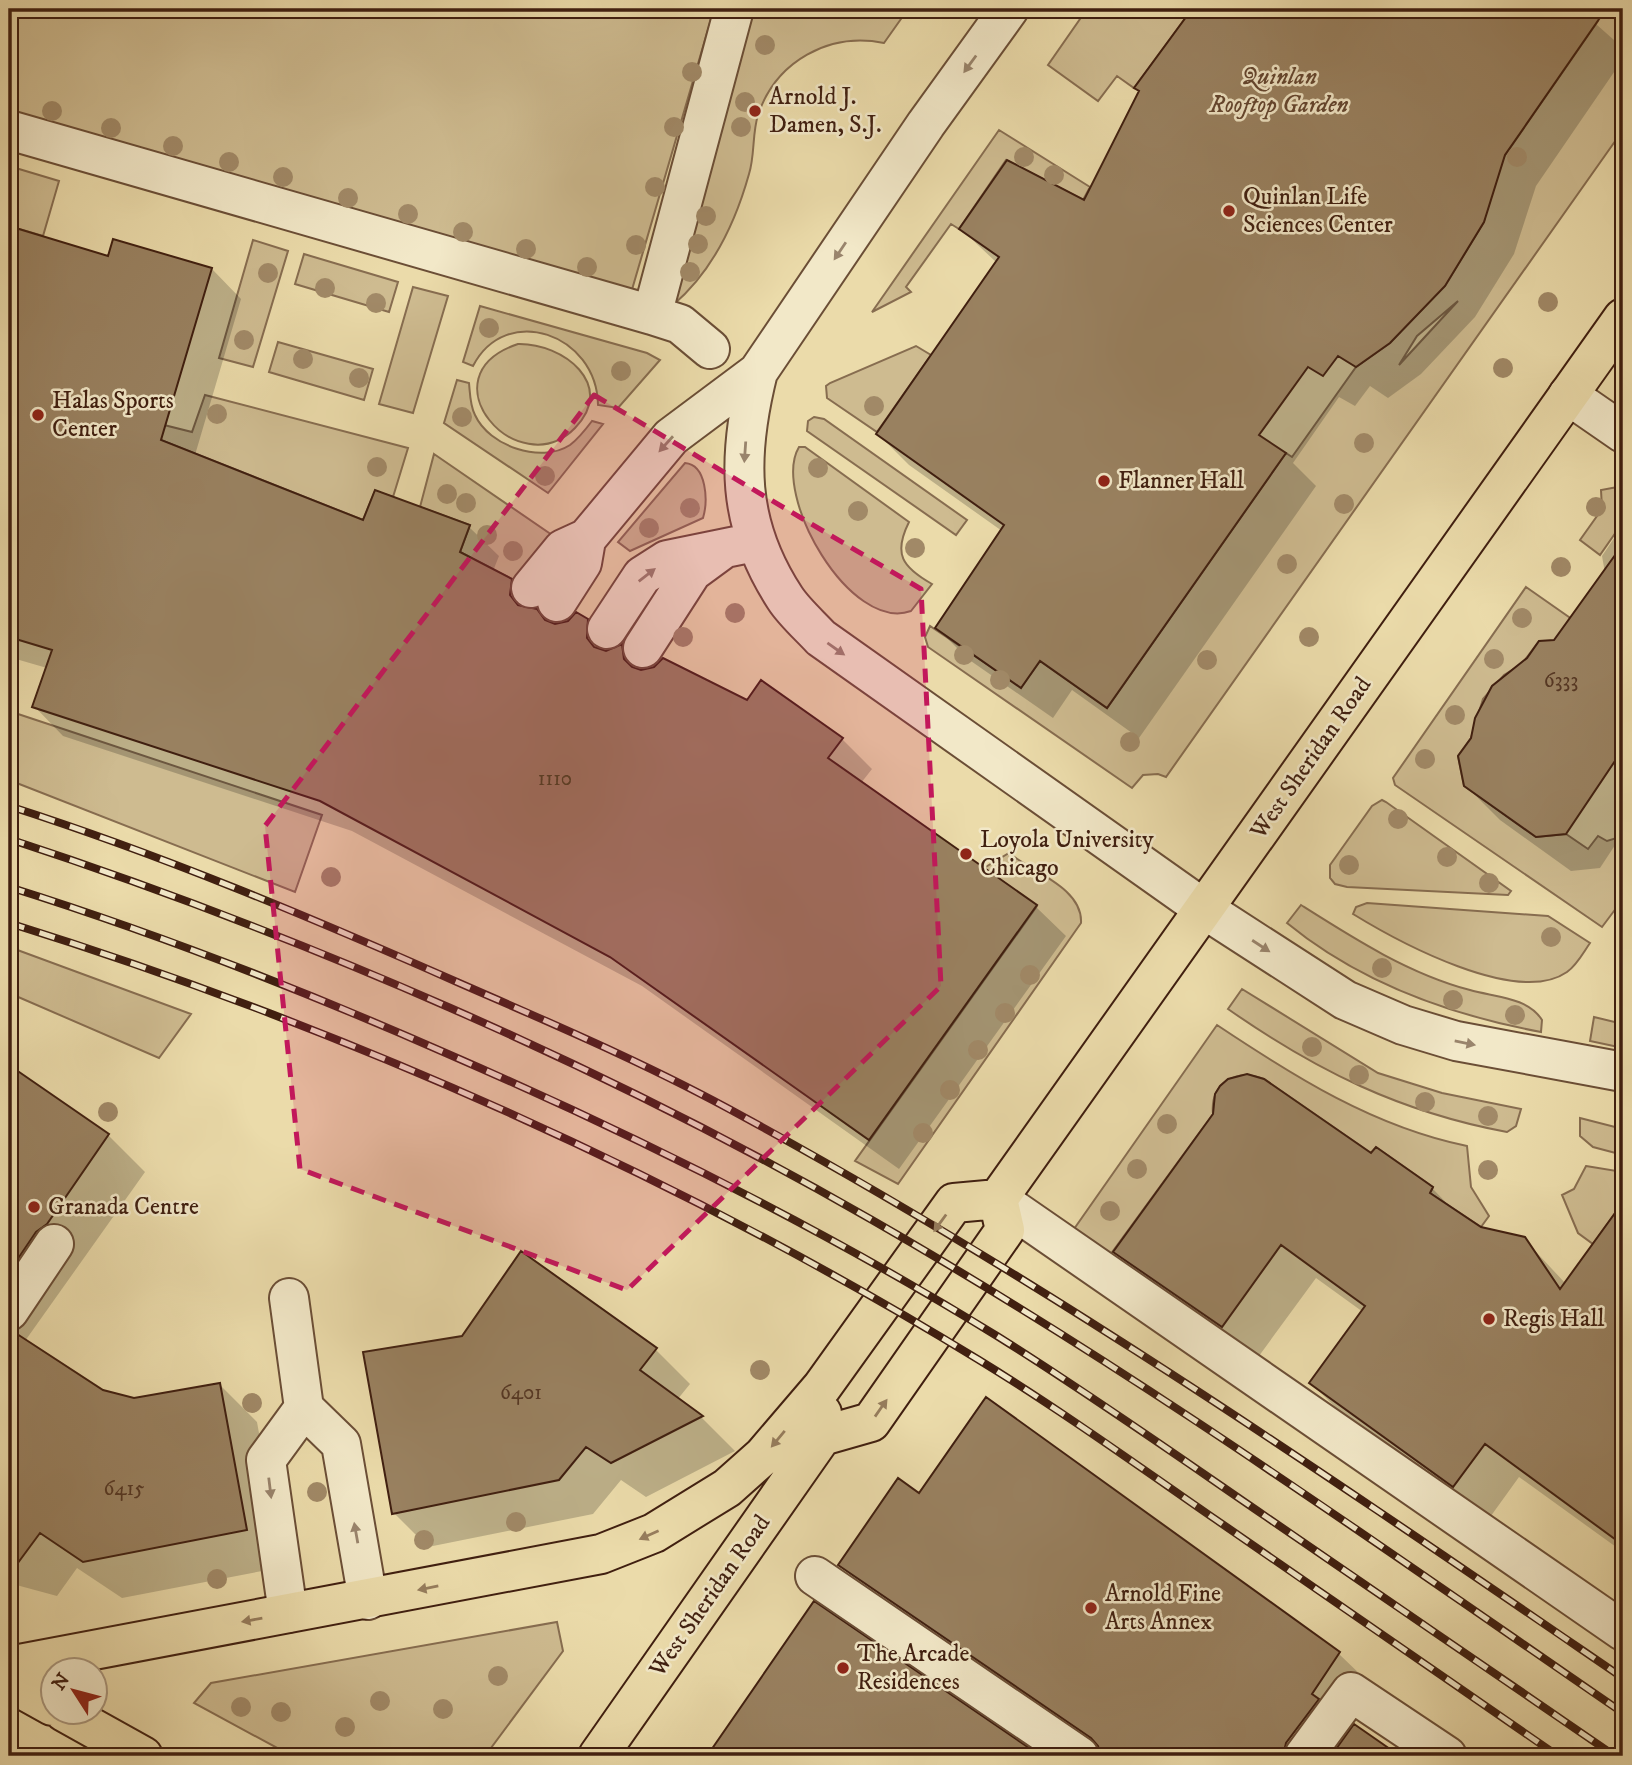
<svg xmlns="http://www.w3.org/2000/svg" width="1632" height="1765" viewBox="0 0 1632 1765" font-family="'IM FELL DW Pica',serif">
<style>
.green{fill:#cebb90;stroke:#876d50;stroke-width:2;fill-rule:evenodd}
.shadow{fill:#0003}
.building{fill:#998160;stroke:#401f10;stroke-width:2}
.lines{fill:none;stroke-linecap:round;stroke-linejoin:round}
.minor-casing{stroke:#6b4e36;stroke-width:42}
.major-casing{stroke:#401f10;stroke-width:42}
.minor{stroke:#f2e8c8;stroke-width:38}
.major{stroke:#ebdbaa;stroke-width:38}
.rail-casing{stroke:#401f10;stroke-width:8}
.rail{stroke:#f2e8c8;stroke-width:5;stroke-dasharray:16;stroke-linecap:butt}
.tree{fill:#a18967}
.oneway{fill:#99846c}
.oneway2{fill:#967d5d}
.marked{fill:#c2185b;fill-opacity:0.2;stroke:#c2185b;stroke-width:5;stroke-dasharray:14 9;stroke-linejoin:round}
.poi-dot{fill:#8f2418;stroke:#f2e8c8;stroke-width:2.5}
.labels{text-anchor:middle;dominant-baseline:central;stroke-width:5;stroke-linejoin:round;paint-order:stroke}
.number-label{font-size:21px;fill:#563824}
.park-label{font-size:24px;font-style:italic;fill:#644630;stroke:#f2e8c8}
.poi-label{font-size:24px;fill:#401f10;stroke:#f2e8c8;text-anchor:start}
.street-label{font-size:24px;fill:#401f10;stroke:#f2e8c8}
</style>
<rect width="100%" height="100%" fill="#ebdbaa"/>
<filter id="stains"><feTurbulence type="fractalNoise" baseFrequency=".00286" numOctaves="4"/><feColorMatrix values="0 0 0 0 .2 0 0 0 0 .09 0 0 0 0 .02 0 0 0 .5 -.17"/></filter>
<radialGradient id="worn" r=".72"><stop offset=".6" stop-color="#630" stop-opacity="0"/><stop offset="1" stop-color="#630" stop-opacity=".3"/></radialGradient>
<path class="green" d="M9,9H714L631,293L9,112Z
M747,9H908L884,43C829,32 776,61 758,115C752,134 755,155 749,174C735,224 713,271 673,305Z
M1087,9H1192L1134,88L1117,76L1098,101L1048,65Z
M1587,9H1623V130L1166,777L1158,774L1143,775L1132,788L928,647L925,637L930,626L1021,687L1040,661L1107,708L1286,453L1292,457L1356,367L1390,343L1445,286L1484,222L1492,174L1598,21L1585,11ZM1458,301L1399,365L1417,336Z
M999,130L1090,187L1083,200L1006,160L959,229L951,224L906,287L911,292L872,312Z
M9,166L59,181L43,236L9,226Z
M253,240L288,251L253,367L219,358Z
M304,254L398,282L389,312L295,284Z
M413,287L448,296L413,413L379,404Z
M480,306L647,353L660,360L618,408L598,405C597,334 506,302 473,366L463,362Z
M278,342L373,369L364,400L269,372Z
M518,344C563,343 617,385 575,428C518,486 422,376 518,344Z
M916,346L931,355L877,432L827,398L826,386L830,383Z
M457,380L469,383C470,393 470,406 475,415C489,446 541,464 570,445C578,439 586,429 592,421L603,424L548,493L444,423Z
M205,395L408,448L393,497L375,491L363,520L128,427L132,417L192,432Z
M814,417L824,419L967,520L956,535L807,431L808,421Z
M799,447H805L909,522C893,554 902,567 932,584L911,611C850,633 771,494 799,447Z
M434,454L552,535L518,582L460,552L470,525L420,507Z
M685,463C707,465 708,501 703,518L630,551L618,542Z
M1623,486V522L1600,555L1580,540L1602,509L1601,490Z
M1526,587L1576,622L1561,644L1539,641L1522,664L1504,675L1483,699L1471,738L1458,756L1464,786L1536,837L1566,834L1588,849L1598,836L1607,841L1623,836V899L1602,927L1395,785L1393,778Z
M9,711L322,815L295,892L9,780Z
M1382,800L1386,802L1511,891L1508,895L1347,887L1335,884L1330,878V865L1372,806Z
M1009,853C1032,872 1083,888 1081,923L898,1184L855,1161L1037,906L984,868Z
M1367,903L1548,916L1590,943C1583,953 1577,965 1567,972C1517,1007 1397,941 1353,914L1356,907Z
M1301,905C1353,938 1409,974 1470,990C1494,997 1528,997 1542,1020L1541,1032C1450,1015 1360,983 1287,923Z
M9,947L12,948L191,1014L159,1058L9,993Z
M1242,989L1378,1073L1442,1093L1521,1109L1516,1126L1507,1132C1400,1112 1317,1071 1228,1009Z
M1594,1017L1623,1024V1048L1590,1041Z
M1217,1025C1295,1077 1374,1127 1467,1146L1471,1187L1489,1216L1481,1227L1430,1193L1433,1187L1376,1147L1371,1153L1264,1079C1236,1068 1210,1083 1213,1114L1110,1255L1074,1229Z
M1580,1118L1623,1129V1155L1593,1147L1580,1136Z
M1586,1166L1623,1172V1202L1593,1244L1578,1233L1562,1195L1574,1189Z
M557,1622L563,1651L485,1756H292L194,1703L211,1683Z"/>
<path class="shadow" d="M1194,9H1579L1623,48V59L1536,186L1514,254L1475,317L1421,374L1388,398L1370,386L1355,406L1339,397L1293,463L1316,486L1139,738L1072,690L1053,718L968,659L937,628L1002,531L909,465L878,434L997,263L961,229L1085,202L1141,92L1137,88Z
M9,229L109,258L212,269L241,299L195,455L363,522L469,527L499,556L493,571L511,580L541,610V615L549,623L555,626L587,620L616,649L622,646L646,670L748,703L761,683L842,739L872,769L861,783L1036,907L1066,936L899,1169L642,986L352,831L63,736L34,706L47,668L9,657Z
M1623,525V833L1600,868L1571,871L1500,820L1465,785L1472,739L1485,700L1505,677L1555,642L1605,573L1602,556Z
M9,1067L108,1135L145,1172L25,1341L102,1392L134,1399L220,1385L257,1422L283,1567L122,1598L77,1568L57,1596L9,1583Z
M1376,1149L1432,1188L1458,1215L1480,1229L1524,1239L1566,1284L1623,1205V1552L1519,1477L1488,1520L1345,1417L1311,1383L1363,1312L1316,1278L1256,1360L1149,1285L1115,1252L1372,1155Z
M522,1254L656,1350L690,1384L677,1400L702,1418L735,1451L646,1497L621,1480L593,1514L428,1547L394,1513L463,1338Z
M987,1399L1339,1654L1364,1678L1319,1756H1102L1101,1751L865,1590L841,1565L920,1495Z
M814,1604L1037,1756H709Z"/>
<path class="building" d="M1192,9H1606L1505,155L1484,222L1445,286L1390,343L1356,367L1338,356L1323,376L1308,367L1259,435L1286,453L1107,708L1040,661L1021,688L935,628L1004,525L876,434L999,257L959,229L1007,160L1084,200L1139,91L1134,88Z
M9,226L108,256L113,239L212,268L161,440L363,520L375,490L470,525L460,552L512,579L510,595L518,605L537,609L545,620L555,624L568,621L576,612L588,619L587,638L594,647L606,651L622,644L624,659L632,667L641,670L654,667L663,658L747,700L761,680L843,738L828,758L1037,905L869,1140L610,957L320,801L32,707L52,650L9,637Z
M1623,544V749L1566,834L1536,837L1464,786L1458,756L1471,738L1475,718L1492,686L1527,658L1539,641L1554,640Z
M9,1065L109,1134L47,1224L36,1232L9,1272Z
M1247,1074L1264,1079L1371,1153L1376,1147L1433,1187L1430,1193L1481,1227L1525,1237L1560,1289L1623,1202V1545L1485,1444L1453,1487L1309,1383L1365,1306L1281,1245L1222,1327L1113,1252L1213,1114L1215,1094L1220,1086L1228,1079Z
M521,1251L657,1348L640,1370L703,1416L611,1463L586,1447L559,1480L392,1514L363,1352L462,1336Z
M14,1332L103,1390L134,1398L220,1383L247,1530L83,1562L40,1533L9,1575V1333Z
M986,1397L1340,1652L1312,1694L1319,1699L1286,1743L1283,1756H1101L1098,1746L1091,1738L838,1565L898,1478L919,1493Z
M814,1601L1041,1756H707Z
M1354,1724L1400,1756H1331Z"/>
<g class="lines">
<g class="minor-casing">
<path id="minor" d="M1009,9L926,124L758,372C737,456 736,523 785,598C794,612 809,625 821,638L1204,909L1345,1000L1403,1025L1456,1041L1623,1072
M9,130L652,315L680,324L710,349
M652,315L734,9
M1568,395L1623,433
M531,588L563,549L587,538L671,437L758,372
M557,602L582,563L586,540
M607,629L642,576L667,560L755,542
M643,648L692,572L722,550
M998,1199L1623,1631
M289,1298L304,1408L341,1444L368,1600
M9,1311L54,1244
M815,1576L1079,1756
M288,1613L266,1460L304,1408
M1304,1756L1351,1692L1447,1756"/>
</g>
<g class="major-casing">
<path id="major" d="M822,1436L871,1422L1005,1230L998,1199L1623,318
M9,1666L601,1554L654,1533L727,1488L763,1456L822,1387L954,1203L998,1199
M9,1682L52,1706
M64,1712L143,1756
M598,1756L822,1436V1413"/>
</g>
<use href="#minor" class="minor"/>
<use href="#major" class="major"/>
<g class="rail-casing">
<path id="rail" d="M9,806C162,855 310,917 457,982C553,1024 650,1065 742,1116C1049,1283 1335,1481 1623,1678
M9,839C302,935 604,1066 872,1220C1132,1369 1377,1544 1623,1713
M9,887C159,934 305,991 448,1054C637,1136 822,1228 997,1336C1088,1393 1176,1455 1265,1516C1382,1596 1498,1676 1615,1756
M9,923C343,1027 680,1177 979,1360C1059,1409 1137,1465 1215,1519C1329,1598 1444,1677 1558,1756"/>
</g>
<use href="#rail" class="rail"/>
</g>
<g class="tree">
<circle cx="765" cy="45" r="10"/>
<circle cx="692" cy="72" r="10"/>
<circle cx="745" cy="102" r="10"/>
<circle cx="52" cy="111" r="10"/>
<circle cx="674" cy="127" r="10"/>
<circle cx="741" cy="127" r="10"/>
<circle cx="111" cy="128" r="10"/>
<circle cx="173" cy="146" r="10"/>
<circle cx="1024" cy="157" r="10"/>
<circle cx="1517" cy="157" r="10"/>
<circle cx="229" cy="162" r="10"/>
<circle cx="1054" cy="175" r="10"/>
<circle cx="283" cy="177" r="10"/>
<circle cx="655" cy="187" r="10"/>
<circle cx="348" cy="198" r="10"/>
<circle cx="408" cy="214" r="10"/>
<circle cx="706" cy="216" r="10"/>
<circle cx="463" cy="232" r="10"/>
<circle cx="698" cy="244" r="10"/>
<circle cx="636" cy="245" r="10"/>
<circle cx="526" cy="249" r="10"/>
<circle cx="587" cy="267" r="10"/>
<circle cx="690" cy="272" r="10"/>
<circle cx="268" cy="273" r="10"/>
<circle cx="325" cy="288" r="10"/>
<circle cx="1548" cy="302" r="10"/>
<circle cx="376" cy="303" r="10"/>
<circle cx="489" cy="328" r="10"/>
<circle cx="244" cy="340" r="10"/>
<circle cx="303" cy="359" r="10"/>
<circle cx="1503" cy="368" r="10"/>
<circle cx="621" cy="371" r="10"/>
<circle cx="359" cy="378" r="10"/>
<circle cx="874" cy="406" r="10"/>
<circle cx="217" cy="414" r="10"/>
<circle cx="462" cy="417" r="10"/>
<circle cx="1364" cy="443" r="10"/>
<circle cx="377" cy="467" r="10"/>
<circle cx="818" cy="468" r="10"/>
<circle cx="545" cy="476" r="10"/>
<circle cx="447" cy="494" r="10"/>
<circle cx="466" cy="503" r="10"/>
<circle cx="1344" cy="504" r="10"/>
<circle cx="1596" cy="507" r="10"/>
<circle cx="690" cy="508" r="10"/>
<circle cx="858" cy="511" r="10"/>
<circle cx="649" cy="528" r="10"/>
<circle cx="487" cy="535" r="10"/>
<circle cx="915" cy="548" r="10"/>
<circle cx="513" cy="551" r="10"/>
<circle cx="1287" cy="564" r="10"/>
<circle cx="1561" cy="567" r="10"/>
<circle cx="735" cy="613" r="10"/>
<circle cx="1522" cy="618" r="10"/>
<circle cx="683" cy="637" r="10"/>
<circle cx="1309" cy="637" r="10"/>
<circle cx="964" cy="655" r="10"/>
<circle cx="1494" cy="659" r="10"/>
<circle cx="1207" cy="660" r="10"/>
<circle cx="1000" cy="680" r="10"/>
<circle cx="1455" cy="715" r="10"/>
<circle cx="1130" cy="742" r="10"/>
<circle cx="1425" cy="759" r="10"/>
<circle cx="1398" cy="819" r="10"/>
<circle cx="1447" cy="857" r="10"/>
<circle cx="1349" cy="865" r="10"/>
<circle cx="331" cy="877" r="10"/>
<circle cx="1489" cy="883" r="10"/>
<circle cx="1551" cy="937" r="10"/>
<circle cx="1382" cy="968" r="10"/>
<circle cx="1030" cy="975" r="10"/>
<circle cx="1453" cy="1000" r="10"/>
<circle cx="1005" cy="1013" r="10"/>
<circle cx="1515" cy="1015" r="10"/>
<circle cx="1312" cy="1047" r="10"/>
<circle cx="978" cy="1050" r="10"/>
<circle cx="1359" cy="1075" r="10"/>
<circle cx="950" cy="1090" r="10"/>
<circle cx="1425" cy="1102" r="10"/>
<circle cx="108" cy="1112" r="10"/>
<circle cx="1488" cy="1116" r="10"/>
<circle cx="1167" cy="1124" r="10"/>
<circle cx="923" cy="1133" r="10"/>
<circle cx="1137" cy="1169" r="10"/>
<circle cx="1488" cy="1170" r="10"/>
<circle cx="1110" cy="1211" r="10"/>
<circle cx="760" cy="1370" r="10"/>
<circle cx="252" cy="1403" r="10"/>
<circle cx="317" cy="1492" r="10"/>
<circle cx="516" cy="1522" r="10"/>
<circle cx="424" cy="1540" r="10"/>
<circle cx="217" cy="1579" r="10"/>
<circle cx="498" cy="1676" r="10"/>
<circle cx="380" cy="1701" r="10"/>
<circle cx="241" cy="1707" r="10"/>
<circle cx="443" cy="1709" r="10"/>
<circle cx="281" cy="1712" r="10"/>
<circle cx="345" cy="1727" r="10"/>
</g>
<defs><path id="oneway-solid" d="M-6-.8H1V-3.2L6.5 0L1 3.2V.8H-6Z" transform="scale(1.75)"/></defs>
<g class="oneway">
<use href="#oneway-solid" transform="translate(970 64) rotate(126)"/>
<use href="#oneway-solid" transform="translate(840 251) rotate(124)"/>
<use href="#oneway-solid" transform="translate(666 444) rotate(132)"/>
<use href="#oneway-solid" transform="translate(745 452) rotate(94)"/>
<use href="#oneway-solid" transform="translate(647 575) rotate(-38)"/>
<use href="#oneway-solid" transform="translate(836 649) rotate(35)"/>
<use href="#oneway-solid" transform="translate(1261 946) rotate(33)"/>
<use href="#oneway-solid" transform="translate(1465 1043) rotate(11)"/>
<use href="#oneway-solid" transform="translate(270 1488) rotate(83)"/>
<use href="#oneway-solid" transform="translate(356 1533) rotate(-100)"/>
</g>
<g class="oneway2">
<use href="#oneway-solid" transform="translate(940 1223) rotate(126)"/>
<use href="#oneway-solid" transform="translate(881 1408) rotate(-55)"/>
<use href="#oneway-solid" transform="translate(778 1439) rotate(130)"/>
<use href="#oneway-solid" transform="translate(649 1535) rotate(156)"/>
<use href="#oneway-solid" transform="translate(428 1588) rotate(169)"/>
<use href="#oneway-solid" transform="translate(252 1620) rotate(170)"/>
</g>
<path class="marked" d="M594,395L921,589L941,986L627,1290L300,1169L265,826Z"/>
<g class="poi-dot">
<circle cx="755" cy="111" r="7"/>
<circle cx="1229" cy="211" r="7"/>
<circle cx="38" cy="415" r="7"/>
<circle cx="1104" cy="481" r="7"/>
<circle cx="966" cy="854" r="7"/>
<circle cx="34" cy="1207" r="7"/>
<circle cx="1489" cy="1319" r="7"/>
<circle cx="1091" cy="1608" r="7"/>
<circle cx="843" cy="1668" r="7"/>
</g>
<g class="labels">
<g class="number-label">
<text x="1561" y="681">6333</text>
<text x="555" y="779">1110</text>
<text x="521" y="1393">6401</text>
<text x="124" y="1489">6415</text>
</g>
<g class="park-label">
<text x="1279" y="77">Quinlan<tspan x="1279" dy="28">Rooftop Garden</tspan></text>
</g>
<g class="poi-label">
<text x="769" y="97">Arnold J.<tspan x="769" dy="28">Damen, S.J.</tspan></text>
<text x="1243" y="197">Quinlan Life<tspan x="1243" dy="28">Sciences Center</tspan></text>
<text x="52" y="401">Halas Sports<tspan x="52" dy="28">Center</tspan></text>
<text x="1118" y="481">Flanner Hall</text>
<text x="980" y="840">Loyola University<tspan x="980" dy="28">Chicago</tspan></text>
<text x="48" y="1207">Granada Centre</text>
<text x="1503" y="1319">Regis Hall</text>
<text x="1105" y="1594">Arnold Fine<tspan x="1105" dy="28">Arts Annex</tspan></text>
<text x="857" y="1654">The Arcade<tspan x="857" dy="28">Residences</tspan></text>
</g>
<g class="street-label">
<text transform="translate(1311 758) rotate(-55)">West Sheridan Road</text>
<text transform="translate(710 1596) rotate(-55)">West Sheridan Road</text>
</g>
</g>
<rect width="1632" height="1765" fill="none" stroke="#ebdbaa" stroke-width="35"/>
<rect x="10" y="10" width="1611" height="1744" fill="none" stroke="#401f10" stroke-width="3.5"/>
<rect x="18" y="18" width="1597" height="1730" fill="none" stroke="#401f10" stroke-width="2"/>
<g transform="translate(74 1691) rotate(306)"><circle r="33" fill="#f2e8c8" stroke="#ab987e" stroke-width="2"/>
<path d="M0-5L12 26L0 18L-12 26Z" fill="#8f2418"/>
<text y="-10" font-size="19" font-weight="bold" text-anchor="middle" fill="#401f10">N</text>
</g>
<rect width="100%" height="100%" filter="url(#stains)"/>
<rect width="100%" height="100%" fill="url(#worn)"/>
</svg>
